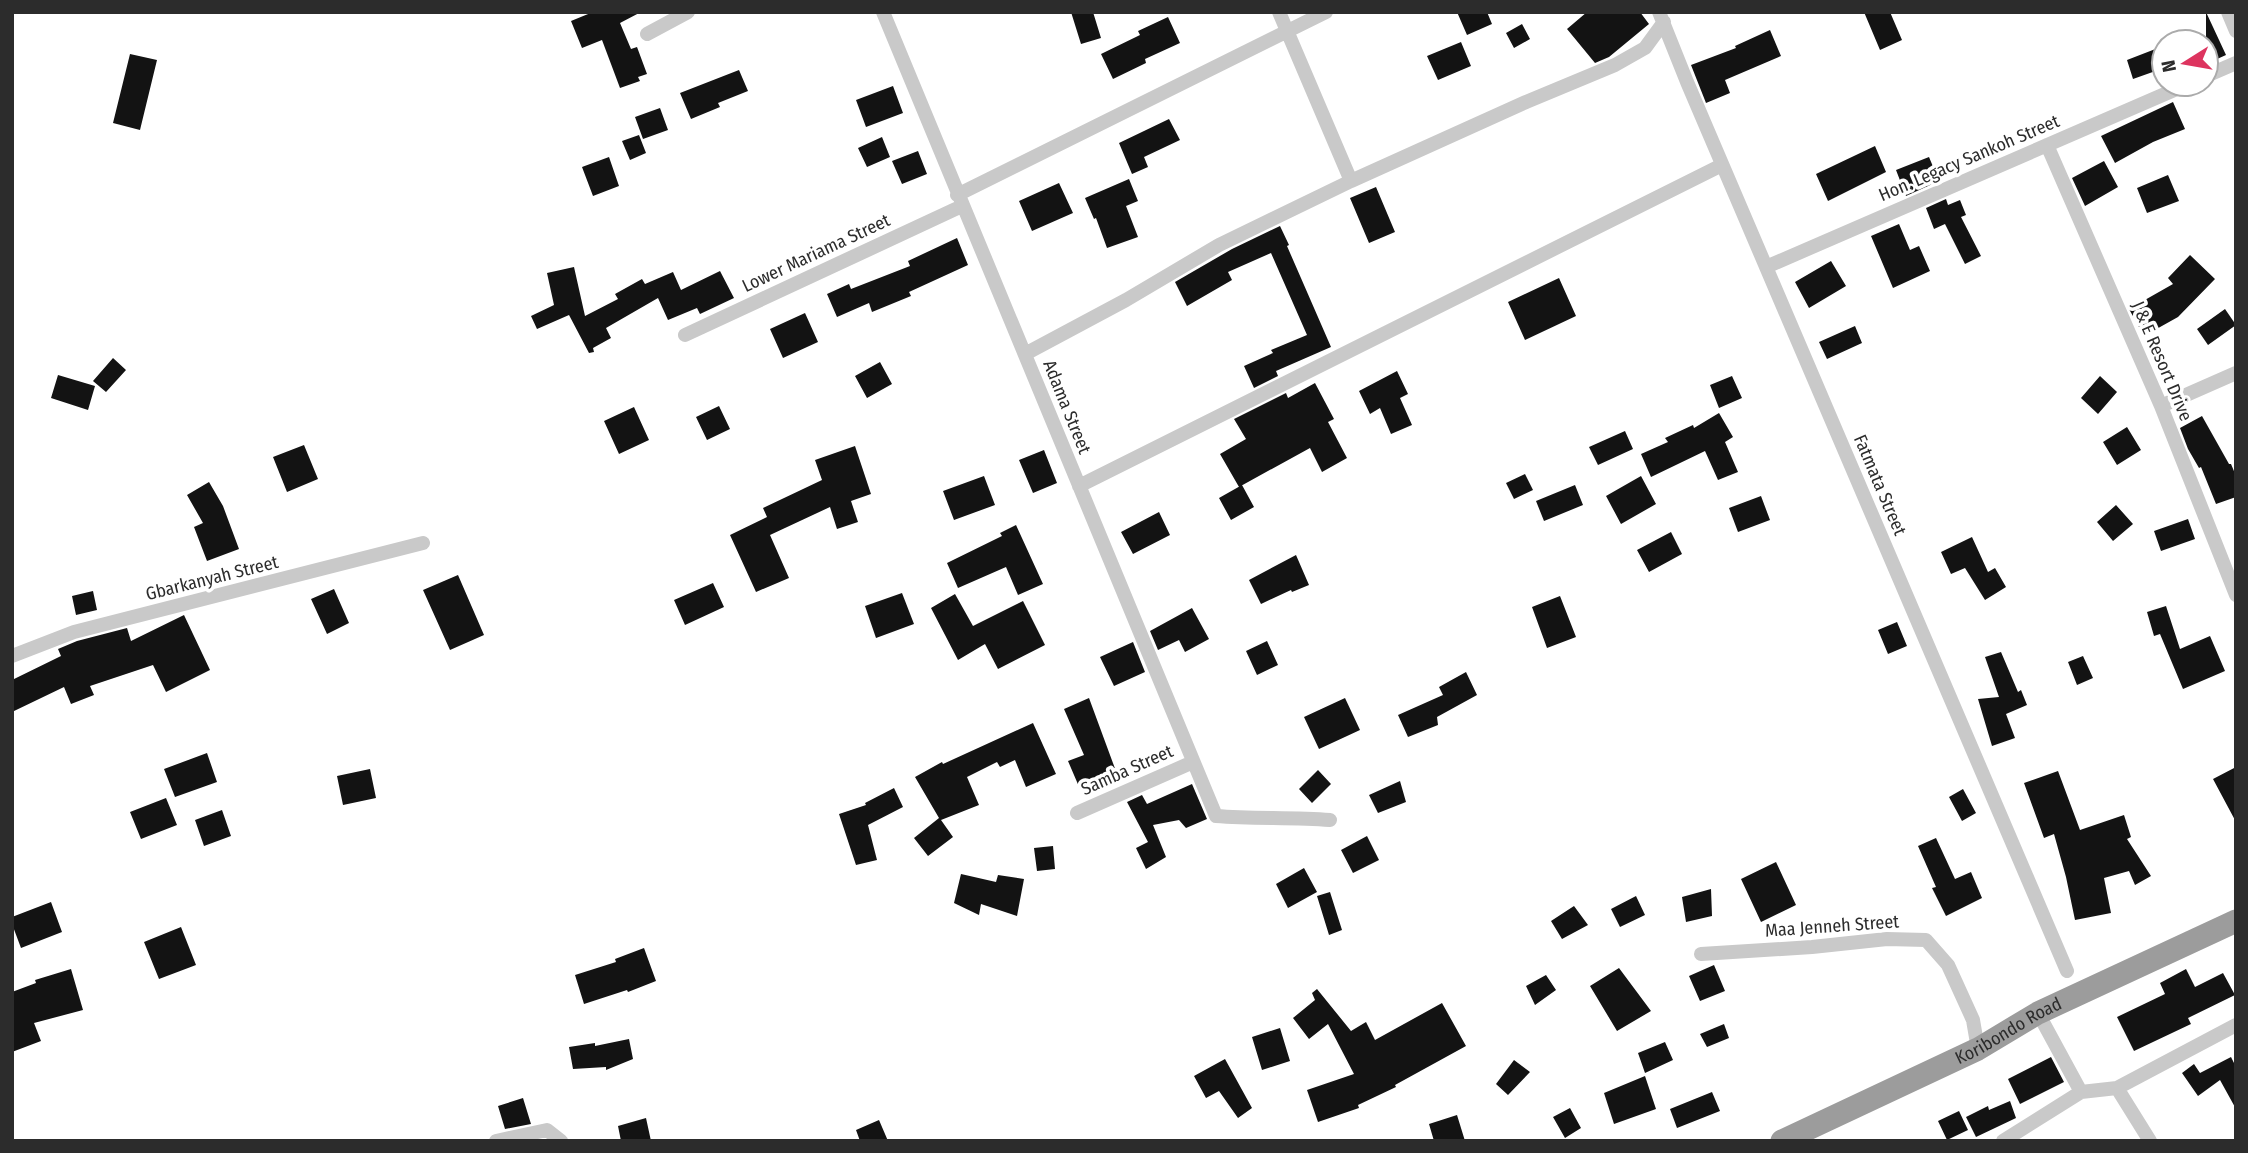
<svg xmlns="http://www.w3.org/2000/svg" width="2248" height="1153" viewBox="0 0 2248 1153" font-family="'Fira Sans Condensed',sans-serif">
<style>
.building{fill:#131313}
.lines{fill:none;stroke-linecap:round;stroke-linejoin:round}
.minor{stroke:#c9c9c9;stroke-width:14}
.trunk{stroke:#9c9c9c;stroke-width:23}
.labels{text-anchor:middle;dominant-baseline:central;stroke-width:7;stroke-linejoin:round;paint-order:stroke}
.street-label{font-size:18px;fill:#2c2c2c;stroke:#fff}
</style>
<rect width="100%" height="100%" fill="#fff"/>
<path class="building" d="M593,12H641L620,23L631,49L637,47L647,74L638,77L640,81L620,88L602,40L582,48L571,21Z
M1071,12H1093L1101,38L1081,44Z
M1457,12H1487L1492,24L1467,35Z
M1587,12H1640L1649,24L1609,57L1595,63L1567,29Z
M1864,12H1890L1902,40L1880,50Z
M2206,12L2226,55L2206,64Z
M1168,17L1180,43L1145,59L1146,63L1113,79L1101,54L1140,35L1138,31Z
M1522,24L1530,39L1514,48L1506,33Z
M1770,30L1781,56L1725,80L1730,93L1706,103L1691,65L1736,48L1735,46Z
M1461,42L1471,66L1438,80L1427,56Z
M2158,48L2164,68L2133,79L2127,60Z
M130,54L157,60L140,130L113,123Z
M739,70L748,91L718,103L720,107L691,119L680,93Z
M893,86L903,113L866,127L856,100Z
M2173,102L2185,129L2153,142L2115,163L2101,136Z
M660,108L668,130L643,139L635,117Z
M1169,119L1180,140L1144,157L1148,167L1132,174L1119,143Z
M639,135L646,153L630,160L622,141Z
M882,137L890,157L867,167L858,148Z
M1875,146L1886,172L1828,201L1816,174Z
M918,151L927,174L902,184L892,161Z
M609,157L619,186L593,196L582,167Z
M1929,157L1939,181L1906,196L1896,170Z
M2104,161L2118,187L2085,206L2072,178Z
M2168,175L2179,201L2147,213L2137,188Z
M1129,179L1138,201L1126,206L1138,237L1107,248L1096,218L1094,219L1085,198Z
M1059,183L1073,213L1032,231L1019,201Z
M1376,187L1395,232L1369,243L1350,198Z
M1946,199L1948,205L1960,200L1966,215L1961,217L1981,256L1965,264L1945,224L1934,229L1926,208Z
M1899,224L1910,250L1919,246L1930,271L1893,288L1871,236Z
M1280,226L1289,245L1287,246L1331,347L1276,371L1278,376L1254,388L1244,366L1273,353L1271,350L1307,335L1271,253L1228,272L1232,280L1187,306L1175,282L1232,249Z
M957,238L968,265L909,292L911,296L872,312L869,303L837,317L827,294L849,284L851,289L910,266L908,261Z
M2190,255L2215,279L2178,317L2144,336L2129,309L2173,284L2168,278Z
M1831,261L1846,286L1809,308L1795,282Z
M574,267L585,316L618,299L615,294L642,279L645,284L673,272L681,290L720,271L734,298L700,314L697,308L668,320L658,298L606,328L611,338L593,348L594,352L589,353L569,315L537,329L531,316L554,305L547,273Z
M1559,278L1576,316L1525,340L1508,302Z
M2225,309L2236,325L2208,345L2197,329Z
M805,313L818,342L783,358L770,329Z
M1855,326L1862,343L1827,359L1819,342Z
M113,358L126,370L106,392L93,381Z
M880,362L892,384L867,398L855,376Z
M1397,371L1408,394L1400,398L1412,425L1391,434L1380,408L1370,414L1359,391Z
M58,375L95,386L88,410L51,398Z
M1732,376L1742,398L1719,408L1710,385Z
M2100,376L2117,392L2098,414L2081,398Z
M1315,383L1334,419L1328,422L1347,458L1322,472L1310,448L1239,487L1220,454L1246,439L1234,419L1286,393L1288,398Z
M719,406L730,429L707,440L696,417Z
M634,407L649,440L619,454L604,421Z
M1719,413L1733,437L1725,442L1738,472L1718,480L1705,451L1651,477L1641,454L1668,442L1665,438L1693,425L1694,428Z
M2202,416L2229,464H2231L2236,476V497L2216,504L2201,467L2199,468L2188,449L2180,428Z
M2127,427L2141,450L2117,465L2103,442Z
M1625,431L1633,449L1598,465L1589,447Z
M304,445L318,479L287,492L273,457Z
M855,446L871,494L851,501L858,522L837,529L830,507L770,535L789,578L756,592L730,535L767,517L763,508L822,480L815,460Z
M1044,450L1057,483L1033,493L1019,460Z
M1525,474L1533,490L1514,499L1506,483Z
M984,476L995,505L954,520L943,491Z
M1641,476L1656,504L1621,524L1606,496Z
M209,482L223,506L239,549L207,561L194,527L203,523L187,495Z
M1242,485L1254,507L1231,520L1219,498Z
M1575,485L1583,505L1544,521L1536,501Z
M1761,496L1770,520L1738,532L1729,508Z
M2116,505L2133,524L2113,541L2097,522Z
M1159,512L1170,535L1133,554L1121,532Z
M2188,519L2195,539L2161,551L2154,531Z
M1016,525L1043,584L1018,595L1006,567L958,588L947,563L1002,536L1000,533Z
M1671,532L1682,554L1649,572L1637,550Z
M1972,537L1988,572L1995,568L2006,587L1985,600L1965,568L1951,574L1941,552Z
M1296,555L1309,585L1292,592L1291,590L1261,604L1249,580Z
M458,575L484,635L450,650L423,590Z
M713,583L724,607L685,625L674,600Z
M334,589L349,623L327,634L311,599Z
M93,591L97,610L76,615L72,596Z
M902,593L914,624L876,638L865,606Z
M955,594L973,626L1023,601L1045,645L998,669L985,644L958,660L931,608Z
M1560,596L1576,637L1547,648L1532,607Z
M2166,606L2180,649L2210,636L2225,671L2183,689L2160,634L2154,636L2147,612Z
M1192,608L1209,639L1185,652L1179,640L1158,650L1150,631Z
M184,615L210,670L166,692L153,665L90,686L94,695L71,704L64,687L12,712V680L61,656L58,649L77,641L127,628L131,641Z
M1897,622L1907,646L1888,654L1878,630Z
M1267,641L1278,665L1257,675L1246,651Z
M1133,642L1145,672L1114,686L1100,657Z
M2001,652L2018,692L2021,690L2027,705L2006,714L2015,738L1992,746L1978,699L1999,697L1985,657Z
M2083,656L2093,678L2077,685L2068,662Z
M1466,672L1477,695L1437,717L1438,725L1408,737L1398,715L1443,695L1439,687Z
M1089,698L1117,774L1080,789L1068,761L1084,755L1064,709Z
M1345,698L1360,730L1319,749L1304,717Z
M1033,723L1056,774L1026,787L1015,760L1000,767L997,762L967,777L979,805L941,820L953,837L928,856L914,838L939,818L915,777L942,762L943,764Z
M207,753L217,782L175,797L164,769Z
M2236,767V822L2213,779Z
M370,769L376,798L343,805L337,776Z
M1318,770L1331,784L1312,803L1299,789Z
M2058,771L2080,830L2124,815L2131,837L2127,839L2151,876L2135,885L2129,871L2104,878L2111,913L2075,920L2066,877L2054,834L2044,838L2024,783Z
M1400,781L1406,802L1378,813L1369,795Z
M1192,784L1207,819L1186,828L1179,820L1153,825L1166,857L1146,869L1136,848L1148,842L1127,802L1142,795L1147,804Z
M894,788L903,807L868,825L877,860L856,865L839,814L866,805L865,803Z
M1963,789L1976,813L1962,821L1949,797Z
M166,798L177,825L141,839L130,812Z
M222,810L231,836L204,846L195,820Z
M1367,836L1379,860L1353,873L1341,850Z
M1936,838L1955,879L1971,872L1982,898L1946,916L1932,888L1936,887L1918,846Z
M1053,846L1055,869L1037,871L1034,848Z
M1776,862L1796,905L1761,922L1741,879Z
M1304,868L1317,892L1288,908L1276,884Z
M961,874L996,882L998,875L1024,879L1017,916L981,904L979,915L954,903Z
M1711,889L1712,916L1686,922L1682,897Z
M1330,892L1342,930L1329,935L1317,896Z
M1636,896L1645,915L1620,927L1611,909Z
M51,902L62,932L21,948L12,924V917Z
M1574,906L1588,925L1562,939L1551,921Z
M181,927L196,965L159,979L144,942Z
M644,948L656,981L628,992L627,990L584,1004L575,975L616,962L615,959Z
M1714,965L1725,991L1700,1001L1689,976Z
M1619,968L1651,1011L1617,1031L1590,986Z
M71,969L83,1010L34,1023L41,1041L12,1052V992L36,983L35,980Z
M2186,969L2195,987L2223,973L2235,995L2188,1018L2191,1024L2134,1051L2117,1017L2165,994L2160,983Z
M1546,975L1556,990L1535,1005L1526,986Z
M1317,989L1351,1031L1366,1022L1375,1040L1442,1003L1466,1046L1395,1085L1396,1087L1358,1105L1359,1108L1318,1122L1307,1090L1354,1074L1328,1024L1309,1039L1293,1018L1315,1000L1312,993Z
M1724,1024L1729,1038L1707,1047L1700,1034Z
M1280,1028L1290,1061L1262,1070L1252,1037Z
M629,1039L633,1059L606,1070V1067L573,1069L569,1047L595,1043V1046Z
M1665,1042L1673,1060L1645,1073L1638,1053Z
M2051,1057L2064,1082L2020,1104L2008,1079Z
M2231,1057L2236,1067V1109L2220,1080L2198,1096L2182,1073L2194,1064L2200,1073Z
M1225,1059L1252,1108L1238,1118L1219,1091L1206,1098L1194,1076Z
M1514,1060L1530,1072L1508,1095L1496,1084Z
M1645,1076L1656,1109L1614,1124L1604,1093Z
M1712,1092L1720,1111L1677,1128L1670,1109Z
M523,1098L531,1124L505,1129L498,1106Z
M2010,1101L2016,1118L1976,1137L1966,1117L1988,1106L1989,1110Z
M1570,1108L1581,1128L1565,1138L1553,1117Z
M1959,1111L1968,1130L1947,1140L1938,1121Z
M1457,1115L1465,1141H1434L1429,1124Z
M646,1118L651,1141H621L618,1126Z
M879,1120L888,1141H860L856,1130Z"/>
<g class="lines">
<path class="minor" d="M883,12L1216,816C1254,819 1292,817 1330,820
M1279,12L1351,181
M1659,12L1687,82L2067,971
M2228,12L2236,31
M647,34L688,12
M2206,76L2236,63
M2047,145L2161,406L2236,595
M957,195L1326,12
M1766,267L2188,84
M685,335L962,206
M1025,354L1126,300L1219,245L1351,181L1526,102L1615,65L1645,48L1664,22
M2161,406L2236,373
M1079,486L1722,165
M12,656L74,632L423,543
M1077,813L1193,762
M1701,954L1812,947L1887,939L1926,940L1948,965L1973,1020L1978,1049
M2038,1013L2081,1092L2117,1088L2236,1025
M2117,1088L2150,1141
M496,1141L547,1130L561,1141
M2003,1141L2081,1092"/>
<path class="trunk" id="s1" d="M1782,1141L1978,1049L2038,1013L2236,921"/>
</g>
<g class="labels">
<g class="street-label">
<text transform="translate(1969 158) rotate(-23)">Hon. Legacy Sankoh Street</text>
<text transform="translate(816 253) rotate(-25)">Lower Mariama Street</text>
<text transform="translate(2162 361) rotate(67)">J &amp; E Resort Drive</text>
<text transform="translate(1067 407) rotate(68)">Adama Street</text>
<text transform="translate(1880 485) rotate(67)">Fatmata Street</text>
<text transform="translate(212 578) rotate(-14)">Gbarkanyah Street</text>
<text transform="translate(1127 770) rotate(-24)">Samba Street</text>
<text transform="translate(1832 926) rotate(-4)">Maa Jenneh Street</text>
<text stroke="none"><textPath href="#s1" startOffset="252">Koribondo Road</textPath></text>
</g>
</g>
<rect width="2248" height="1153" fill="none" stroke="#2c2c2c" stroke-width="28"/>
<g transform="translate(2185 63) rotate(259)"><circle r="33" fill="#ffffff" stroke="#ababab" stroke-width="2"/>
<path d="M0-5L12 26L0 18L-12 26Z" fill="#dd345f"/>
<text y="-10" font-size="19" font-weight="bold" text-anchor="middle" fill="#2c2c2c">N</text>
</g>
</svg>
